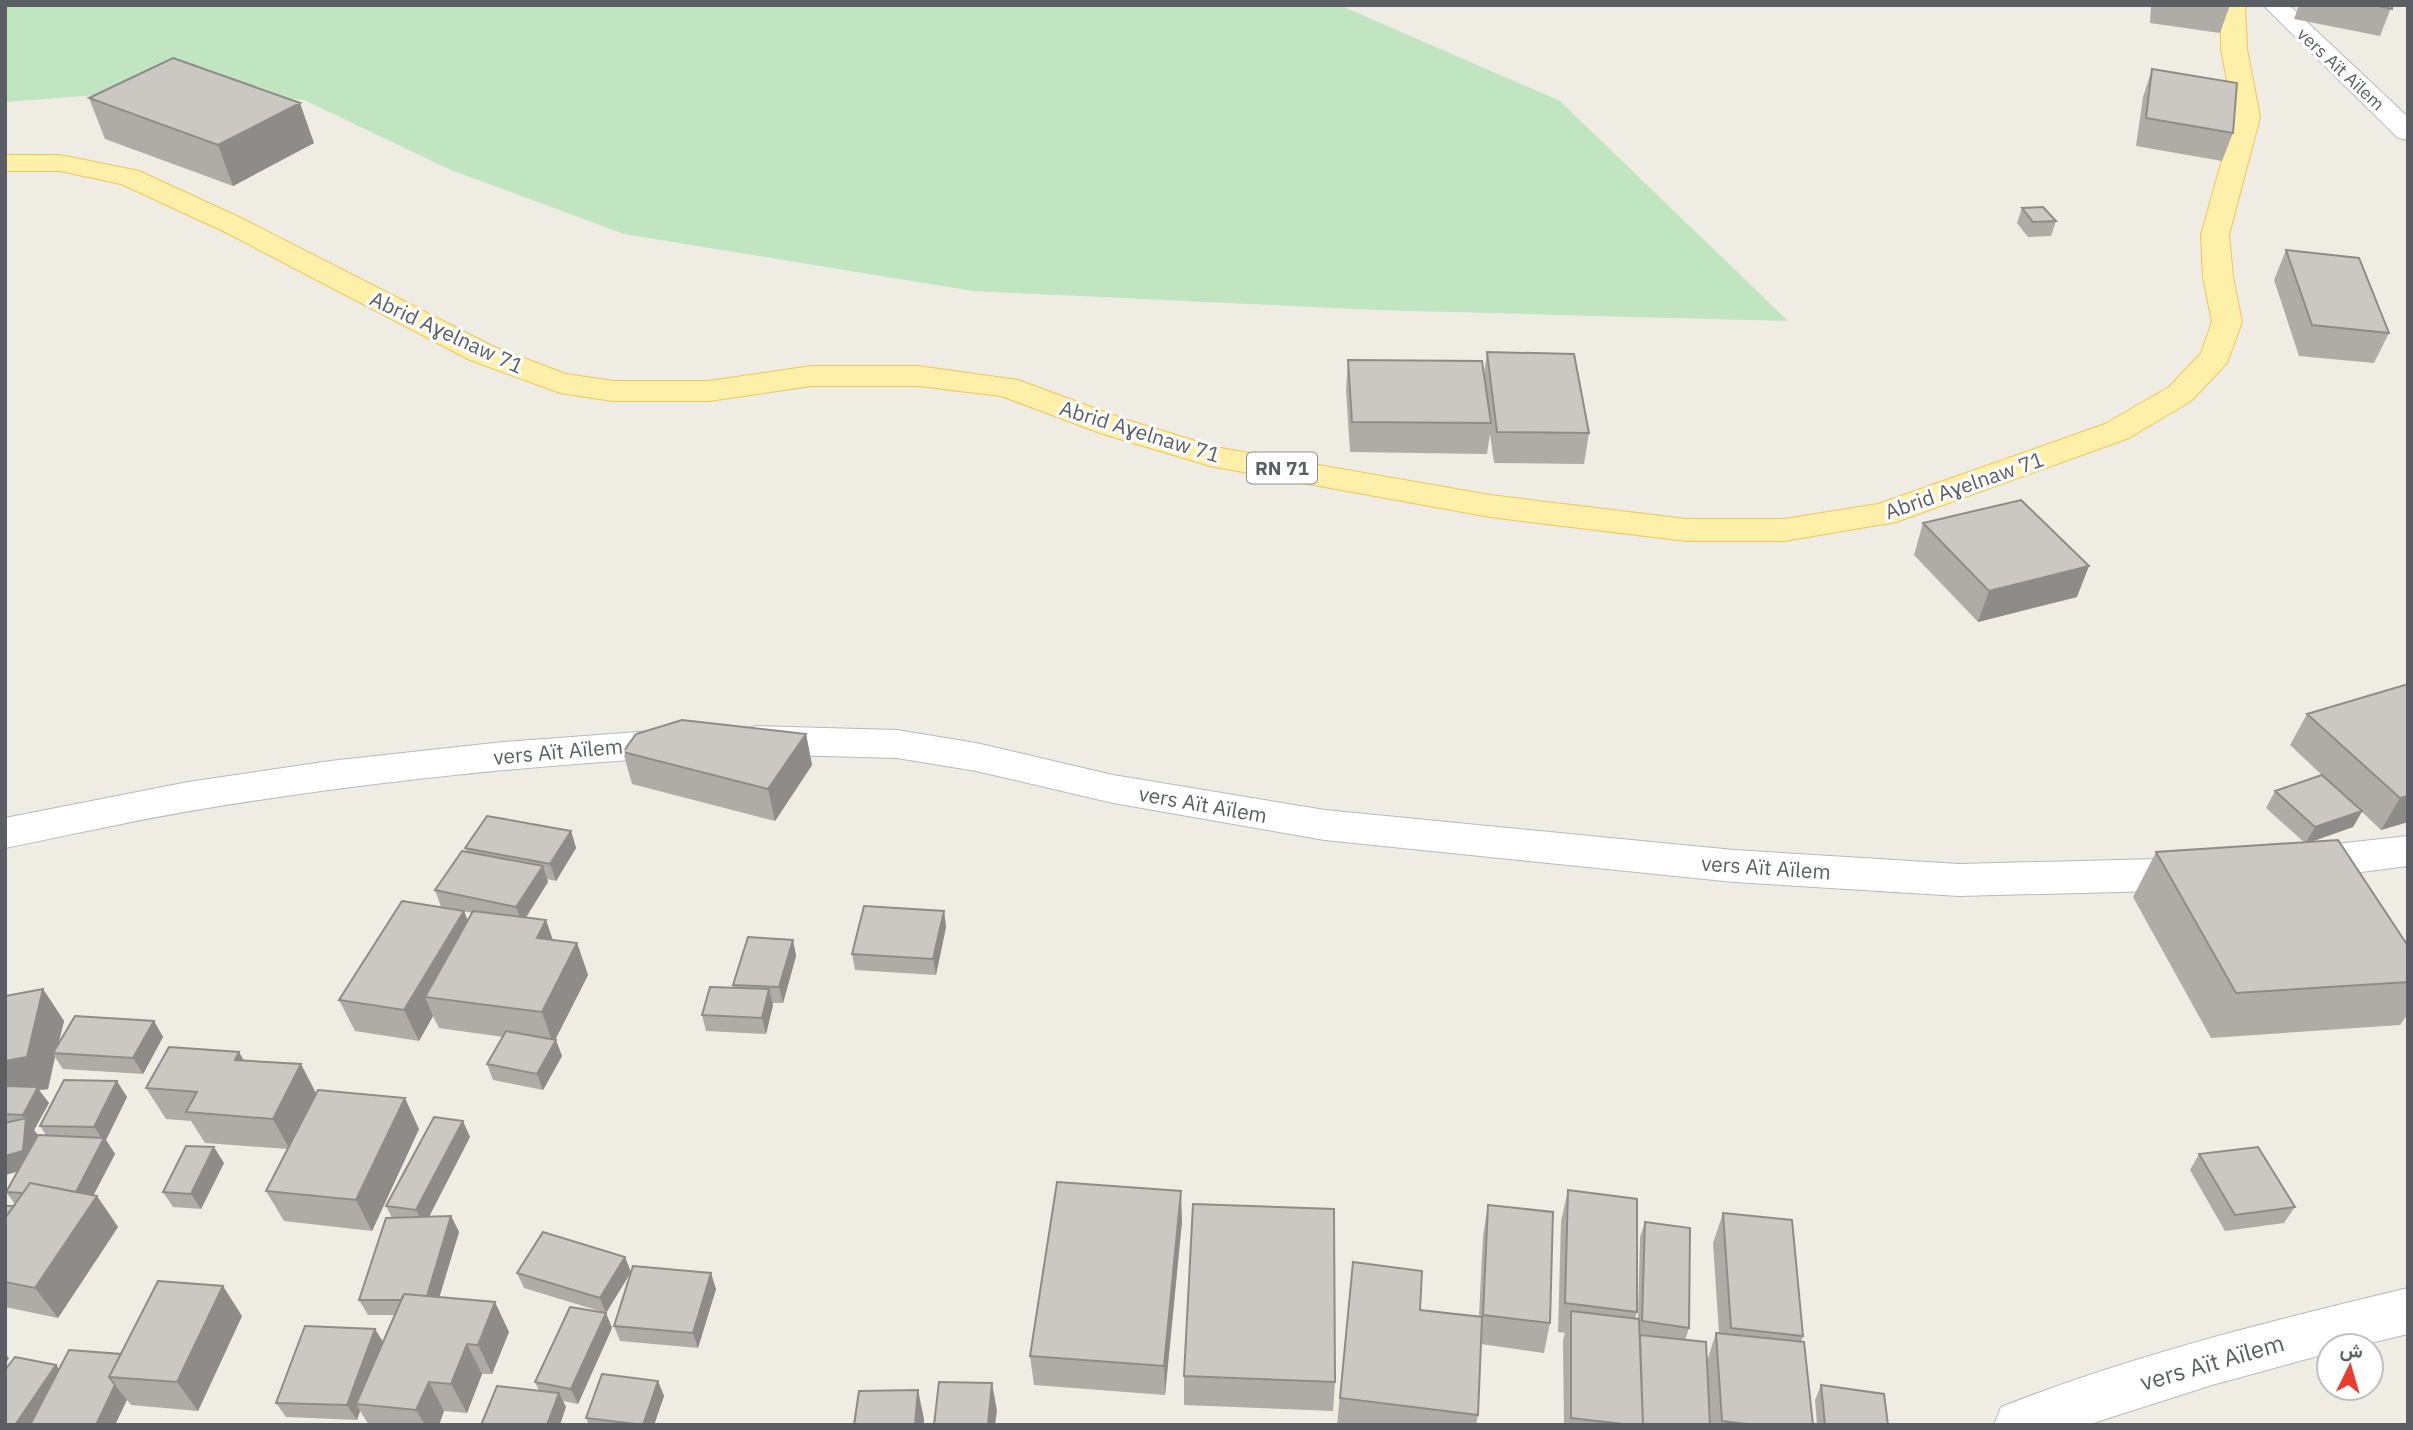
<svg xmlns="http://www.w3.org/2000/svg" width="2413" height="1430" viewBox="0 0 2413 1430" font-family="'IBM Plex Sans',Vazirmatn,sans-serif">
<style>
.green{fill:#c0e5c0}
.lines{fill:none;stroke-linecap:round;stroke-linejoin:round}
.street-casing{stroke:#b6b9bd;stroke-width:2}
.primary-casing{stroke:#f0c55a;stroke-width:2}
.street{fill:#fff;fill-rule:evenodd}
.primary{fill:#fef0a8;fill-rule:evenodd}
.wall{fill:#afaca8;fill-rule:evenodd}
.shaded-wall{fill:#8e8c88}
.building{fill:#cbc8c3;stroke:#8e8c88;stroke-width:2}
.labels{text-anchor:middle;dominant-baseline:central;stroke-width:6;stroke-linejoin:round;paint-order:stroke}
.far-street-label{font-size:18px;fill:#5b5f64;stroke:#fff}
.shield{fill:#fff;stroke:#8c8f92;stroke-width:2}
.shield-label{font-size:19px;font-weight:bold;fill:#5b5f64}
.street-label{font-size:21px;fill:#5b5f64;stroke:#fff}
.near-street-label{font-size:24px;fill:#5b5f64;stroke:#fff}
</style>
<rect width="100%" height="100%" fill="#eeece3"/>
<path class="green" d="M5,5H1339L1560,101L1788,321L1379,310L973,291L624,234L451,170L304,100L189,88L5,102Z"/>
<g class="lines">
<g class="street-casing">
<path id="street" d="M2263,5H2289L2408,117V140L2398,138Z
M756,726L897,730L976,743L1113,775L1325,810L1734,850L1959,864L2197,858L2212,863L2218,874L2212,885L2197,890L1959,896L1734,882L1325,840L1113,803L976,771L897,758L756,754L742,750L737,740L742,730Z
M678,729L692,733L698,743L692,753L678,757C522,766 367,782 214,807C144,818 75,834 5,848V818L188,782L330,761L503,742Z
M2408,836V866L2299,880L2284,875L2278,864L2284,853L2299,848Z
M2408,1288V1334L2358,1346H2329V1353L2212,1385L2087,1425H1994L2001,1407C2133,1355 2270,1321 2408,1288Z"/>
</g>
<g class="primary-casing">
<path id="primary" d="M2221,5H2245L2247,49L2260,117L2229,235L2233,277L2242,322L2227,363L2191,401L2129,438L1896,522L1784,541H1686L1490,517L1210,466L1100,433L1001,396L918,386H811L709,401H613L560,393L470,360L223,231L121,184L60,171H5V155H60L139,171L243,219L492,346L566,374L613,381H709L811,366H918L1018,380L1124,419L1215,447L1490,495L1686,519H1784L1878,504L2105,424L2169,387L2201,353L2212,322L2203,277L2201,235L2234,117L2221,49Z"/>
</g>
<use href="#street" class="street"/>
<use href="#primary" class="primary"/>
</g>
<path class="wall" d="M2151,5H2230L2220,33L2150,23Z
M2299,5H2392L2380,36L2294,19Z
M2152,69L2233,133L2222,161L2136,146L2143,97Z
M89,98L314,143L233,186L105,139Z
M2022,208L2056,221L2051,236L2028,237L2017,223Z
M2286,250L2389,333L2374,363L2299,356L2274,280Z
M1487,352L1589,433L1584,464L1494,463L1490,434L1487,454L1350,452L1346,390L1348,360L1484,374Z
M1923,523L2077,597L1978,622L1914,555Z
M2408,684V822L2381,830L2362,812L2353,827L2310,842L2408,946V1014L2400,1025L2211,1038L2133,897L2156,852L2304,842L2266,808L2275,791L2324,777L2290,745L2307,714Z
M806,734L812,765L775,821L632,784L623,752Z
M571,831L576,848L556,881L547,879L548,882L526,918L553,940L577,943L588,975L555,1040L562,1056L543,1090L493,1080L487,1064L503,1037L439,1028L433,1016L419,1041L355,1031L339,1000L441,907L435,890L467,852L465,848ZM464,911L472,913L468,921Z
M944,911L946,927L936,975L855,970L852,954Z
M793,940L796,956L783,1003H772L773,1005L766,1034L706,1031L702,1015L734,988L733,985Z
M43,989L64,1021L58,1044L154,1021L163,1037L143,1074L63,1069L55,1057L48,1089L39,1090L49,1103L34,1130L37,1134V1136L46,1135L40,1126L127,1097L106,1140L115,1154L93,1196H97L118,1227L58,1318L5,1307V1206H14L15,1204L6,1192L18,1171L5,1175V996Z
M244,1061L316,1093L419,1129L372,1231L284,1221L266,1191L288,1149L205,1143L191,1121L166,1119L146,1088Z
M470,1137L429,1217L451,1216L459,1232L439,1297L509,1332L492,1374H482L467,1413L444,1411L439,1425H369L360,1411L357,1420L286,1417L276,1403L375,1329L383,1342L394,1315H368L359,1300L392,1218L386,1206Z
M2199,1154L2295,1207L2284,1223L2225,1231L2190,1170Z
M224,1163L201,1209L173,1207L163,1192Z
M1568,1190L1637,1312L1635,1318L1638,1319L1640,1237L1645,1222L1689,1328L1685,1340L1707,1361L1716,1333H1719L1713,1243L1723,1213L1803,1336L1801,1342L1813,1425H1710L1708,1391L1710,1425H1564L1563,1341L1565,1333L1558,1332L1561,1221Z
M1488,1205L1550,1323L1544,1353L1481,1344L1478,1415L1476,1425H1337L1353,1262L1420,1310L1479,1316L1483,1236Z
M1182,1221L1165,1395L1034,1385L1030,1356Z
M631,1272L606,1313L524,1288L517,1273Z
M716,1289L698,1348L620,1341L614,1326Z
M606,1313L612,1328L578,1404L563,1401L566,1407L539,1391L535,1382Z
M242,1316L198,1411L131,1405L127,1400L5,1425L56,1365L59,1369L121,1354Z
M1184,1376L1335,1382L1333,1411L1184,1405Z
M658,1381L664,1396L654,1425H589L586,1418Z
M1821,1385L1888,1425H1817L1815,1400Z"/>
<path class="shaded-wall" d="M300,103L314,143L233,186L218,145Z
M2089,566L2077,597L1978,622L1989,591Z
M806,734L812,765L775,821L768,789Z
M2408,796V822L2381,830L2400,798Z
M2362,811L2353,827L2305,844L2315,827Z
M571,831L576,848L556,881L550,864Z
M543,866L548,882L522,923L516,907Z
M464,911L476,942L425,997L433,1016L419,1041L404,1010Z
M944,911L946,927L936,975L933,959Z
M546,920L557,952L537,938Z
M793,940L796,956L783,1003L779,987Z
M577,943L588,975L553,1044L542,1012Z
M43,989L64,1021L56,1054L53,1053L55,1057L48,1089L39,1090L49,1103L34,1130L37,1134L35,1167L5,1175V1156L26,1120L5,1096V1061Z
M769,989L773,1005L766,1034L762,1018Z
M154,1021L163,1037L143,1074L133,1058Z
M556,1040L562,1056L543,1090L537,1074Z
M239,1052L257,1083L235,1060Z
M301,1064L317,1095L290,1150L273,1119Z
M117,1081L127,1097L106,1140L115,1154L85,1211L74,1196L103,1140L94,1127Z
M405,1098L419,1129L372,1231L356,1200Z
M463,1121L470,1137L424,1226L416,1210Z
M214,1147L224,1163L201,1209L191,1194Z
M1181,1191L1182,1221L1165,1395L1164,1366Z
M97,1196L118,1227L58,1318L35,1288Z
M451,1216L459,1232L434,1315L426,1300Z
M625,1257L631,1272L606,1313L600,1298Z
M711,1273L716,1289L698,1348L693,1333Z
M223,1286L242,1316L198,1411L177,1382Z
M495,1302L509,1332L492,1374L478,1345Z
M606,1313L612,1328L578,1404L571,1389Z
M375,1329L384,1344L356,1404L360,1411L357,1420L347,1405Z
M467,1344L482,1374L467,1413L451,1384Z
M5,1354L9,1358L5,1365Z
M56,1365L68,1380L38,1425H15Z
M658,1381L664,1396L654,1425H643Z
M429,1382L444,1411L439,1425H425L416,1410Z
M992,1383L997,1411L995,1425H988Z
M115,1385L127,1400L115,1425H96Z
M918,1390L924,1419V1425H915Z
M559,1393L566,1407L560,1425H547Z"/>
<path class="building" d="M2374,5H2392V9Z
M173,58L300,103L218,145L89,98Z
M2152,69L2237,83L2233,133L2146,118Z
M2043,207L2056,221L2033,222L2022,208Z
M2286,250L2359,258L2389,333L2312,325Z
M1487,352L1574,354L1589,433L1497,432Z
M1348,360L1482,361L1491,423L1352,422Z
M2021,500L2089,566L1989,591L1923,523Z
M2408,684V796L2400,798L2307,714Z
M682,720L806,734L768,789L623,752L636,734Z
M2322,775L2362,811L2315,827L2275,791Z
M487,816L571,831L550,864L465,848Z
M2338,840L2408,946V982L2236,993L2156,852Z
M462,851L543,866L516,907L435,890Z
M402,901L464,911L404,1010L339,1000Z
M864,906L944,911L933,959L852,954Z
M473,911L546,920L537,938L577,943L542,1012L425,997Z
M748,937L793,940L779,987L733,985Z
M710,987L769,989L762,1018L702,1015Z
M43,989L27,1057L5,1061V996Z
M75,1016L154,1021L133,1058L53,1053Z
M506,1031L556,1040L537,1074L487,1064Z
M169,1047L239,1052L235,1060L301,1064L273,1119L186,1112L197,1092L146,1088Z
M64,1080L117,1081L94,1127L40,1126Z
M5,1086L38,1087L23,1115L5,1114Z
M318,1090L405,1098L356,1200L266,1191Z
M434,1117L463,1121L416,1210L386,1206Z
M26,1118L23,1151L5,1156V1123Z
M38,1135L104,1138L76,1192L30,1183L23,1193L6,1192Z
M186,1146L214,1147L191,1194L163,1192Z
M2258,1147L2295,1207L2235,1215L2199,1154Z
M1057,1182L1181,1191L1164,1366L1030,1356Z
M30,1183L97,1196L35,1288L5,1282V1218Z
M1568,1190L1637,1199V1312L1565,1303Z
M1193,1204L1334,1209L1335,1382L1184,1376Z
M1488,1205L1553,1212L1550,1323L1483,1315Z
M5,1206H14L5,1218Z
M1723,1213L1792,1220L1803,1336L1731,1328Z
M451,1216L427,1296L404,1294L401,1300H359L386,1218Z
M1645,1222L1690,1228L1689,1328L1642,1321Z
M543,1232L625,1257L600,1298L517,1273Z
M1353,1262L1422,1271L1420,1310L1482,1317L1478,1415L1340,1398Z
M633,1266L711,1273L693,1333L614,1326Z
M158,1281L223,1286L177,1382L109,1377Z
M404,1294L495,1302L478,1345L467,1344L451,1384L429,1382L416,1410L356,1404Z
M570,1307L606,1313L571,1389L535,1382Z
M1571,1311L1639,1319L1643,1425H1632L1571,1418Z
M305,1326L375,1329L347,1405L276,1403Z
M1716,1333L1804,1342L1813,1425H1754L1722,1421Z
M1640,1335L1706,1342L1710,1425H1643Z
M69,1350L121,1354L109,1377L115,1385L96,1425H30Z
M15,1357L56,1365L15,1425H5V1370Z
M602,1374L658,1381L643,1425L586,1418Z
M939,1382L992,1383L988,1425H934Z
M1821,1385L1884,1394L1888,1425H1825Z
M497,1386L559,1393L547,1425H481Z
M918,1390L915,1425H854L859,1391Z"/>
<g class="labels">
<g class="far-street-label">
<text transform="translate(2341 69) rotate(43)">vers Aït Aïlem</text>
</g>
<rect class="shield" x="1247" y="452.5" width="70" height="31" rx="5"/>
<g class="shield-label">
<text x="1282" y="468">RN 71</text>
</g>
<g class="street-label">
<text transform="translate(447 332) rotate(25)">Abrid Aɣelnaw 71</text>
<text transform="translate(1140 431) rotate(17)">Abrid Aɣelnaw 71</text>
<text transform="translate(1964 485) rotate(-19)">Abrid Aɣelnaw 71</text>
<text transform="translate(558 751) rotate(-5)">vers Aït Aïlem</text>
<text transform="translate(1203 804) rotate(10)">vers Aït Aïlem</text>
<text transform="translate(1766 867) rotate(4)">vers Aït Aïlem</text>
</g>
<g class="near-street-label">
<text transform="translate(2212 1362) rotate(-16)">vers Aït Aïlem</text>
</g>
</g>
<rect width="2413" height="1430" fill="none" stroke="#5b5f64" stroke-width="14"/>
<g transform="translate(2350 1367) rotate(5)"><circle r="33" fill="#ffffff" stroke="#bdbfc1" stroke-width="2"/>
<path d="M0-5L12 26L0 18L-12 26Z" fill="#e83d30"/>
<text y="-10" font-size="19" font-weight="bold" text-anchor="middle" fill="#5b5f64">ش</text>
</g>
</svg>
